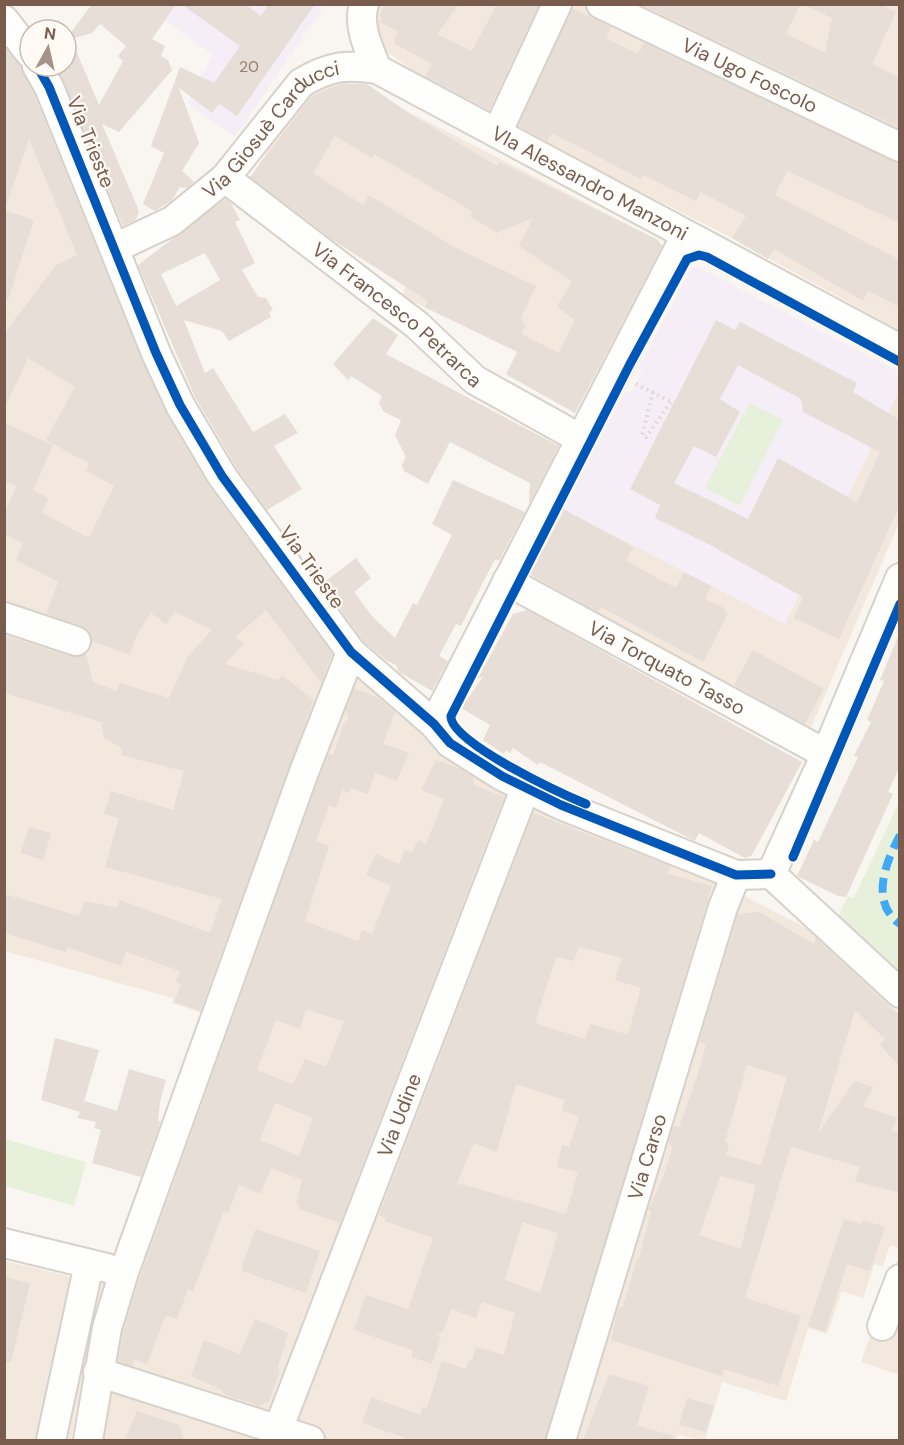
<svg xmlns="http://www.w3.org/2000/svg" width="904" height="1445" viewBox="0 0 904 1445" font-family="'DM Sans',sans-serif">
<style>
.residential{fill:#f2e8de}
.education{fill:#f6eef6}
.green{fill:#e7f0db}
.building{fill:#e6ded7;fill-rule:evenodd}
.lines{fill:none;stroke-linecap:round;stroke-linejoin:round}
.minor-casing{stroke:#d7d1cb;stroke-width:32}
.path{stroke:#dcd5d0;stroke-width:4;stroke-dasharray:1.5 4.5;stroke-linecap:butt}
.minor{stroke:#fefefd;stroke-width:28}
.quiet{stroke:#3fa9f5;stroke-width:8;stroke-dasharray:15 8;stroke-linecap:butt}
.cycleway-casing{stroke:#fffaf3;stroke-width:13}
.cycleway{stroke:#0057b8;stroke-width:9}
.labels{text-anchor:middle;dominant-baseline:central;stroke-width:4.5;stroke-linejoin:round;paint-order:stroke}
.number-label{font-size:16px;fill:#977e72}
.street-label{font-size:20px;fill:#7a5c4d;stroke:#fffaf3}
</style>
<rect width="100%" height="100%" fill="#f9f5f0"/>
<path class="residential" d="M377,4L899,5V330L732,238L515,128L424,78L387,52L378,41Z
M4,37L26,67L142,353L340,649L206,1014L172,1003L173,998L5,951L4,348L10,332L4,329Z
M351,76L401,108L658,240L663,248L575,413L506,374L517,352L403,297L405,286L323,234L250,178L299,101L313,85Z
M899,391V523L810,730L527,577L563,509L785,623Z
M359,671L396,702L714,881L819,934L899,1013V1248L890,1245L883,1266L874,1264L863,1298L842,1291L827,1334L808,1328L786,1401L722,1382L705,1440L678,1435L676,1440H98L108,1359L302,800Z
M899,1256V1375L861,1362Z
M5,1261L106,1285L86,1357L71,1440H5Z"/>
<path class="education" d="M144,5H325L235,137L187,103L213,55Z
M698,267L899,372V391L785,624L563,509L625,392H631L642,372L638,368L692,268Z"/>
<path class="green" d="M749,403L783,420L740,506L705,488Z
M899,802V977L837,920L847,897L854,898Z
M5,1139L86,1162L74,1206L5,1186Z"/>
<path class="building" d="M92,4H176L152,39L165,46L161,56L168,60L172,70L119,132L102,124L139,211L136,220L123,226L56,66H66V27L69,35ZM100,24L126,46L118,56L123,61L99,105L71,39L92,33Z
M181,4H245L261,16L269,4H315L237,116L219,104L212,113L179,88L199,143L182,171L194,182L187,188L180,187L172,200L155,211L143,204L164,153L151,146L180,67L214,83L240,46Z
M385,4H459L437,34L472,51L497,4H539L489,110L425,76L432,64L394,43L398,31L379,22L382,19L379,16Z
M640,4H801L786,34L825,53L832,18L802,4H879L896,12L872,64L900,78V128Z
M572,8L611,27L606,38L638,54L644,43L900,163V223L787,171L775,195L900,260V307L868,291L863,301L774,249L768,259L732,238L746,216L701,192L696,201L643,175L641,179L552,133L547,141L518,126Z
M4,47L21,66L34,94L141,359L166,413L209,486L332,654L321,683L266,610L235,637L244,644L225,664L278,680L282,675L314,700L200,1011L174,1002L181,984L176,982L180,971L126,952L121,966L67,947L66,952L4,933V894L79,916L85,901L117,908L120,900L210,933L222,899L105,867L119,818L104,814L111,791L173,810L184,771L121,755L122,748L104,738L101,722L4,693V635L71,657L86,654L93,682L117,691L120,683L169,698L188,656L212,630L175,612L166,624L151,613L136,636L130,655L92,641L89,631L82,626L46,614L58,582L16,560L23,543L4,534V513L17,486L4,481V423L53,445L33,490L48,498L42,513L89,538L114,486L85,470L90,464L46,440L75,387L28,358L4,409V334L56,265L77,255L29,139L7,203H4Z
M341,84H367L410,114L497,166L499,162L658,240L662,246L575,413L506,374L518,352L425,307L428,301L333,240L250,177L312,96ZM335,136L372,158L374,154L472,211L470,216L497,233L533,218L519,246L572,281L557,307L575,320L559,353L521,334L525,326L521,317L536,286L454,247L369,195L363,205L313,173Z
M225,199L231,203L240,220L235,222L255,263L242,270L258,297L266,298L273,310L269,312L271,317L229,341L222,331L184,320L205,373L213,368L253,432L285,414L298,433L274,446L302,489L267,510L236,467L195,397L138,265ZM205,253L220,280L176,306L161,274Z
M4,210L34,220L8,300L4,299Z
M373,318L398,335L386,354L559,446L529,504L530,483L450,442L428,484L404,471L402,465L406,457L395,435L401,420L384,412L379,403L382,396L351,376L348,380L333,364Z
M716,320L735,330L740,322L857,383L853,392L900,420V505L839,639L794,618L803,597L710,545L655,518L660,505L630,489ZM738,365L801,399L803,412L880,452L857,502L778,458L748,519L674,483L694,446L716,457L740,412L720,399Z
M453,480L525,512L499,561L495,559L461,626L456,624L439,656L448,661L432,691L399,672L396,665L386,660L363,641L322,584L356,558L371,578L354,592L372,616L395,638L413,603L417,605L452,535L432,524Z
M565,510L633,547L626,561L676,588L684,572L711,586L705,599L726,609L724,612L728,614L703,662L601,607L598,612L530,574Z
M527,610L802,762L752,855L745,858L699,833L695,841L540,762L538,765L513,748L510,753L506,750L504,754L483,740L490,725L461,708L483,677L478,678L513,614Z
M899,634L900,766L888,792L893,794L846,897L838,896L797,876L814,840L818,842L858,757L854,756L871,722L867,720L884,681L880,680Z
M753,650L824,689L805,724L734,685Z
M354,689L377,697L395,712L383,744L409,753L397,781L375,773L368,794L351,788L349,793L342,790L336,808L329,805L316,841L329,846L305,921L358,941L362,930L372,934L391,886L366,875L376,854L399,864L405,850L412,853L418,840L426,844L444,799L421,790L436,760L461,769L474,778V785L504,797L340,1223L299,1209L300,1205L296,1204L302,1180L271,1168L260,1194L239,1185L228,1213L224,1211L193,1291L188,1289L177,1319L166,1315L147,1364L134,1359L132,1366L118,1361L123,1332L140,1277L319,778L329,754L333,755L344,723L349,718L346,710ZM306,1010L344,1021L326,1067L305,1059L293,1084L257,1070L276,1020L300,1029ZM275,1103L313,1118L299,1156L260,1140Z
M533,813L670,866L668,874L712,886L545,1440H411L362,1423L371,1397L421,1415L422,1407L427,1408L442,1361L465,1369L468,1361L472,1360L476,1347L504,1355L515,1313L482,1302L476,1318L451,1309L443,1331L436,1335L441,1336L432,1364L412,1357V1350L354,1330L366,1295L408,1309L433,1238L385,1221L386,1218L379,1215ZM579,947L622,958L615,980L641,988L628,1034L590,1024L585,1039L535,1023L556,957L574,961ZM516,1084L565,1100L562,1111L579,1116L569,1147L562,1145L557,1167L578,1172L566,1214L457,1183L474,1143L497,1152ZM522,1222L558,1233L540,1293L505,1280Z
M29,827L51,833L43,860L21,853Z
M759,912L814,944L816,938L900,1016V1067L880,1045L885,1039L855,1010L818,1133L855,1081L873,1087L863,1106L897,1118L892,1131L900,1132V1193L855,1181L860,1167L791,1147L745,1298L801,1316L778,1386L724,1369L722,1376L611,1340L618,1309L623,1306L637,1259H639L651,1211L648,1210L664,1175L672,1148L669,1141L674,1126L679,1127L697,1077L706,1044L699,1042L738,914ZM747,1065L787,1077L761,1165L726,1155L729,1144L725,1142ZM720,1176L756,1185L741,1249L699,1235Z
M55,1038L99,1050L83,1105L85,1101L117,1111L129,1069L166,1080L160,1102L158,1121H161L141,1177L92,1163L101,1130L94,1128L96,1122L77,1118L80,1112L41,1100Z
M844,1219L861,1224L863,1220L885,1227L870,1271L847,1264L825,1332L808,1326Z
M258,1230L320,1251L306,1293L242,1271L243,1263L255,1231Z
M4,1277L30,1283L11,1362H4Z
M255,1319L288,1333L278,1367L280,1371L269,1401L259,1406L223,1394L222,1390L191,1376L204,1340L240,1354Z
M609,1374L649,1386L637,1425L673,1436L672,1440H583Z
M687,1398L714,1406L706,1432L679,1425Z
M137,1411L179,1425L184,1440H125Z"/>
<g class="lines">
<g class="minor-casing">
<g id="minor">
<path d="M364,4C357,25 369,50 377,69"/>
<path id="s1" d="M601,4L900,147"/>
<path d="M4,20L30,53"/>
<path d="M37,66L49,87L156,353L180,405L222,476L351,652L434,724L450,743L502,776L561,805L736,875L771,874"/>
<path d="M497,133L557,4"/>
<path id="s2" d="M225,178L417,325L475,380L579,438"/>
<path id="s3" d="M115,248L172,221L225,178L301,83C329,66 346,64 377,69L900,349"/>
<path id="s4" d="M507,581L826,754"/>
<path d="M4,617L76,641"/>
<path d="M434,724L686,235"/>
<path d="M771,874L826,754L900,578"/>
<path d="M771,874L900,993"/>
<path d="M4,1243L107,1268"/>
<path d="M882,1326L900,1279"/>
<path d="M98,1372L310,1440"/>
<path d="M51,1440L89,1264"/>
<path d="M88,1440L107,1328L124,1272L304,772L351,652"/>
<path id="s5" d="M274,1440L525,789"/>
<path id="s6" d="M561,1440L723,907L736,875"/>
</g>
</g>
<path class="path" d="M636,384L674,403
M653,392L642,435L646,437L671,402"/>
<use href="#minor" class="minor"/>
<path class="quiet" d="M900,835C886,862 869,902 900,924"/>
<g class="cycleway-casing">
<path id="cycleway" d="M37,66L49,87L156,353L180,405L222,476L351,652L434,724L450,743L502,776L561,805L736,875L771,874
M586,804C562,794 449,742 451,716L630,364L687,259L699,255L707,257L900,362
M793,857L900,604"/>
</g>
<use href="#cycleway" class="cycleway"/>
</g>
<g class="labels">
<g class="number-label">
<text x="249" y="66">20</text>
</g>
<g class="street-label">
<text stroke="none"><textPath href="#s1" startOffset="165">Via Ugo Foscolo</textPath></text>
<text stroke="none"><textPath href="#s3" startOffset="200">Via Giosuè Carducci</textPath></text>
<text transform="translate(91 142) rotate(68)">Via Trieste</text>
<text stroke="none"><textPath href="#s3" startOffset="574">VIa Alessandro Manzoni</textPath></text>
<text stroke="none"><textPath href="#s2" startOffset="220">Via Francesco Petrarca</textPath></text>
<text transform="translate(312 567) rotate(54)">Via Trieste</text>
<text stroke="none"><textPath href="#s4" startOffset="182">Via Torquato Tasso</textPath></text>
<text stroke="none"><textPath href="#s5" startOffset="348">Via Udine</textPath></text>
<text stroke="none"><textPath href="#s6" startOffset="296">Via Carso</textPath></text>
</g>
</g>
<rect width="904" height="1445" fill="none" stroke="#7a5c4d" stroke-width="12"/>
<g transform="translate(48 48) rotate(8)"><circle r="28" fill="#fffaf3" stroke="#cabbb1" stroke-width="1.5"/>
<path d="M0-4.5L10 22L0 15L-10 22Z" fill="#a69286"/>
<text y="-9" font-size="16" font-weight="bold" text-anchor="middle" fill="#7a5c4d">N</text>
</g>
</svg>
